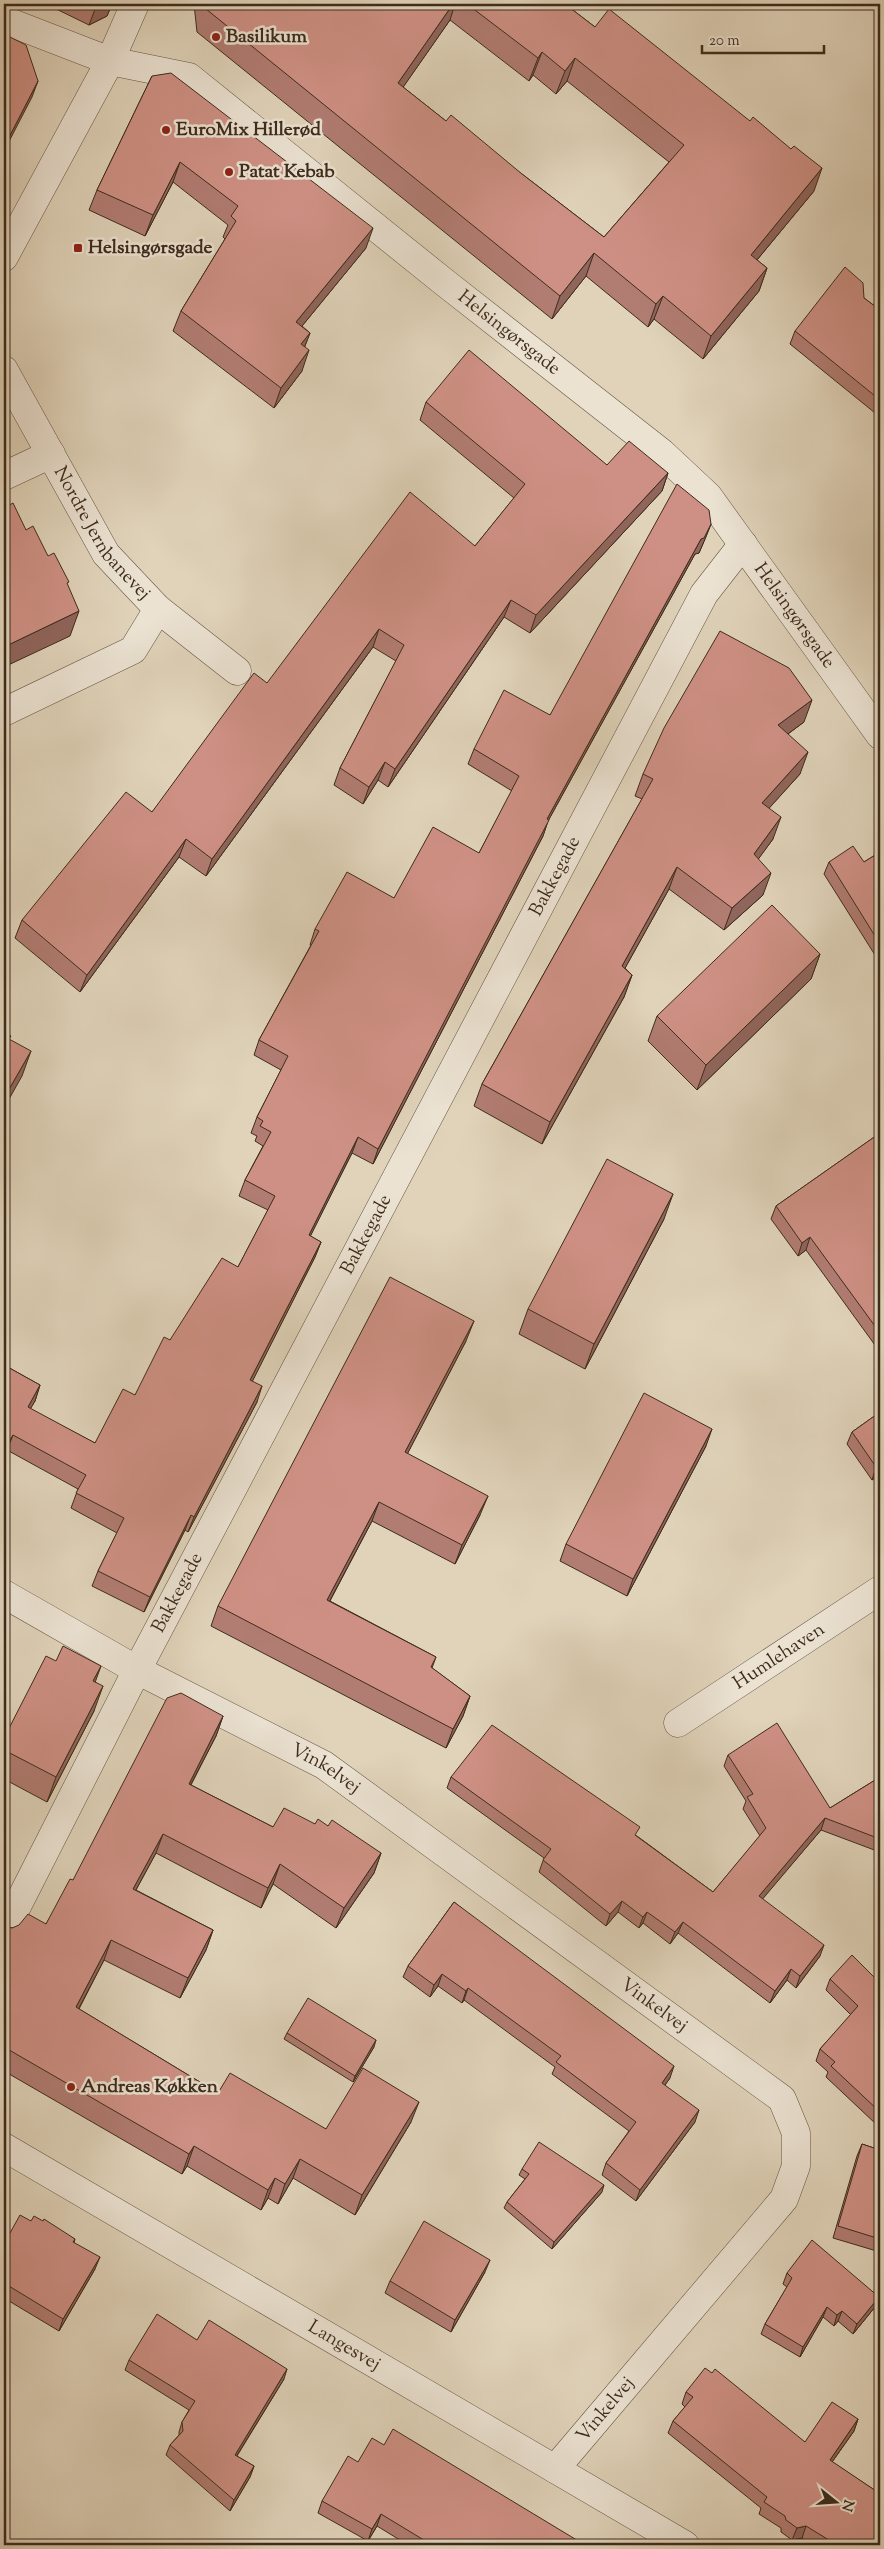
<svg xmlns="http://www.w3.org/2000/svg" width="884" height="2549" viewBox="0 0 884 2549" font-family="'Sorts Mill Goudy',serif">
<style>
.lines{fill:none;stroke-linecap:round;stroke-linejoin:round}
.pedestrian-casing{stroke:#665644;stroke-width:29}
.minor-casing{stroke:#665644;stroke-width:29}
.tertiary-casing{stroke:#665644;stroke-width:29}
.pedestrian{stroke:#ebe2d2;stroke-width:28}
.minor{stroke:#ebe2d2;stroke-width:28}
.tertiary{stroke:#ebe2d2;stroke-width:28}
.wall{fill:#b17c72;stroke:#3e2c1c;fill-rule:evenodd}
.shaded-wall{fill:#90655c;stroke:#3e2c1c}
.building{fill:#ce9084;stroke:#3e2c1c}
.poi-dot{fill:#8f2418;stroke:#ebe2d2;stroke-width:2}
.labels{text-anchor:middle;dominant-baseline:central;stroke-width:5;stroke-linejoin:round;paint-order:stroke}
.poi-label{font-size:19px;font-weight:bold;fill:#3e2c1c;stroke:#ebe2d2;text-anchor:start}
.street-label{font-size:19px;fill:#3e2c1c;stroke:#ebe2d2}
</style>
<rect width="100%" height="100%" fill="#e0d3ba"/>
<filter id="stains"><feTurbulence type="fractalNoise" baseFrequency=".004" numOctaves="4"/><feColorMatrix values="0 0 0 0 .2 0 0 0 0 .09 0 0 0 0 .02 0 0 0 .5 -.17"/></filter>
<radialGradient id="worn" r=".72"><stop offset=".6" stop-color="#630" stop-opacity="0"/><stop offset="1" stop-color="#630" stop-opacity=".3"/></radialGradient>
<g class="lines">
<g class="pedestrian-casing">
<path id="pedestrian" d="M110,61L135,4"/>
</g>
<g class="minor-casing">
<g id="minor">
<path id="s1" d="M4,370L106,554L158,609L237,671"/>
<path d="M4,476L51,454"/>
<path d="M4,712L133,650L158,609"/>
<path id="s2" d="M4,1594L137,1670L324,1765L782,2099L796,2133V2166L784,2199L555,2469"/>
<path id="s3" d="M678,1723L880,1590"/>
<path id="s4" d="M4,1932L137,1670L704,594L743,544"/>
</g>
</g>
<g class="tertiary-casing">
<g id="tertiary">
<path id="s5" d="M4,20L110,61L189,77L444,282L662,453L708,496L880,735"/>
<path d="M4,257L110,61"/>
<path id="s6" d="M4,2147L685,2545"/>
</g>
</g>
<use href="#pedestrian" class="pedestrian"/>
<use href="#minor" class="minor"/>
<use href="#tertiary" class="tertiary"/>
</g>
<path class="wall" d="M46,4H112L107,16L89,25Z
M194,4H565L595,27L814,191L757,260L767,268L759,291L703,359L654,319L648,327L586,276L552,319L197,32ZM450,20L529,81L533,75L556,94L567,81L669,162L604,237L522,174L446,121L403,87Z
M152,76L366,248L302,326L310,333L305,346L302,371L274,408L173,331L181,311L225,239L223,237L228,225L173,182L145,236L89,210L97,190Z
M864,298L880,310V417L790,344L795,331Z
M426,402L607,465L668,473L662,491L530,633L504,617L388,787L378,780L363,804L334,785L340,768L396,661L373,647L206,876L179,857L80,992L15,938L22,920L152,812L267,683L475,546L514,498L420,420Z
M711,524L705,539L699,553L695,554L548,821L543,836L373,1164L352,1153L310,1236L321,1242L315,1257L252,1381L257,1402L188,1532L185,1530L144,1612L92,1586L98,1571L117,1533L71,1508L78,1489L7,1450L4,1456V1365L40,1385L35,1401L30,1409L95,1443L135,1395L170,1340L238,1267L268,1210L239,1196L245,1180L263,1146L255,1141L257,1136L251,1133L257,1117L281,1070L254,1055L259,1040L311,945H310L315,929L394,898L479,853L512,791L468,764L474,749L550,715Z
M804,722L788,734L800,774L769,808L773,839L758,859L763,895L724,930L669,889L625,968L632,975L624,997L542,1144L474,1106L482,1084L642,799L635,796L643,774Z
M880,852V963L824,874L829,862H864Z
M820,954L811,979L697,1090L648,1041L657,1016Z
M880,1133V1352L806,1250L798,1256L771,1219L776,1206Z
M664,1219L585,1369L519,1334L528,1309Z
M466,1341L407,1454L480,1515L455,1564L372,1521L330,1601L436,1657L432,1668L470,1696L463,1716L446,1748L211,1626L218,1606Z
M880,1412V1474L872,1480L847,1444L852,1432Z
M706,1446L627,1596L560,1561L566,1544Z
M96,1682L94,1711L47,1802L4,1779V1738Z
M223,1716L216,1736L191,1785L273,1827L315,1824L328,1826L381,1853L374,1873L336,1928L273,1884L261,1908L156,1853L136,1890L213,1930L206,1950L180,1998L104,1960L79,2009L218,2093L326,2129L411,2122L355,2215L293,2178L278,2204L268,2198L261,2210L187,2166L182,2174L4,2071V1926L12,1928L46,1924L73,1880Z
M728,1755L830,1808L880,1777V1855L877,1851L821,1830L762,1899L820,1956L796,1988L787,1980L770,2003L678,1933L670,1944L643,1923L639,1928L618,1912L606,1926L539,1872L544,1858L447,1788L451,1777L637,1836L713,1892L760,1836L743,1809L746,1801L724,1766Z
M454,1902L670,2078L665,2085L695,2122L636,2201L602,2175L606,2163L629,2131L552,2074L555,2067L464,2000L462,2003L438,1986L430,1997L403,1977L408,1966Z
M830,1979L880,1983V2122L877,2125L826,2077L828,2072L816,2061L820,2049L851,2015L826,1990Z
M287,2033L374,2047L353,2082L284,2039Z
M862,2144L880,2150V2252L833,2238L857,2156Z
M522,2169L602,2192L552,2249L504,2208L507,2202L525,2179L519,2175Z
M31,2221L75,2239L74,2243L95,2269L59,2331L4,2298V2230L10,2233Z
M485,2272L451,2332L385,2293L390,2281Z
M787,2273L879,2297L875,2307L853,2334L838,2321L834,2326L823,2317L800,2357L761,2334L765,2324L787,2287L783,2284Z
M197,2340L284,2379L237,2456L254,2466L250,2477L230,2511L166,2455L170,2445L179,2435V2432L182,2422L189,2410L125,2370L129,2360Z
M686,2392L805,2442L858,2419L854,2431L832,2462L879,2493L876,2501L880,2545H813L802,2538L792,2540L781,2532V2528L759,2514L761,2508L668,2433L673,2421L685,2407L682,2404Z
M384,2445L585,2545H408L377,2526L368,2541L318,2513L322,2501L358,2462Z"/>
<path class="shaded-wall" d="M97,4H112L107,16L89,25Z
M453,4H455L450,20L390,106L398,83Z
M542,52L533,75L529,81L538,58Z
M575,58L567,81L556,94L565,71Z
M38,81L32,97L4,151V147Z
M180,162L173,182L145,236L153,215Z
M822,168L814,191L742,278L751,255Z
M373,228L366,248L289,342L296,322Z
M594,253L586,276L552,319L560,296Z
M767,268L759,291L703,359L711,336Z
M663,296L654,319L648,327L656,304Z
M310,333L302,353L301,344Z
M309,350L302,371L274,408L281,388Z
M8,424L4,437V426Z
M668,473L662,491L530,633L536,615Z
M711,524L705,539L699,553L695,554L548,821L543,836L373,1164L378,1149L547,819L701,539Z
M511,600L504,617L388,787L395,769Z
M79,611L70,636L4,667V647Z
M379,629L373,647L206,876L212,859Z
M812,700L804,722L770,747L778,725Z
M808,752L800,774L754,825L762,803Z
M385,762L378,780L363,804L369,787Z
M781,817L773,839L746,876L754,854Z
M186,839L179,857L80,992L87,975Z
M677,867L669,889L614,988L622,966Z
M771,873L763,895L724,930L732,908Z
M820,954L811,979L697,1090L706,1065Z
M632,975L624,997L542,1144L550,1122Z
M31,1051L22,1076L4,1108V1098Z
M358,1137L352,1153L303,1251L309,1235Z
M673,1194L664,1219L585,1369L594,1344Z
M810,1237L806,1250L798,1256L802,1243Z
M321,1242L315,1257L245,1396L250,1380Z
M474,1321L466,1341L398,1472L405,1452Z
M40,1385L35,1401L22,1423L28,1407Z
M262,1386L257,1402L188,1532L194,1517Z
M712,1429L706,1446L627,1596L633,1579Z
M13,1435L7,1450L4,1456V1451Z
M880,1465V1474L872,1480L876,1467Z
M488,1496L480,1515L455,1564L462,1545Z
M379,1502L372,1521L320,1619L327,1600Z
M191,1515L185,1530L144,1612L150,1597Z
M101,1666L92,1691L93,1681Z
M103,1686L94,1711L47,1802L56,1777Z
M470,1696L463,1716L446,1748L453,1729Z
M223,1716L216,1736L181,1803L189,1784Z
M825,1818L821,1830L755,1908L759,1896Z
M163,1834L156,1853L126,1908L133,1889Z
M381,1853L374,1873L336,1928L344,1908Z
M280,1864L273,1884L261,1908L268,1888Z
M622,1901L618,1912L606,1926L610,1914Z
M647,1912L643,1923L639,1928L643,1917Z
M683,1922L678,1933L670,1944L675,1932Z
M213,1930L206,1950L180,1998L188,1978Z
M111,1940L104,1960L69,2027L76,2007Z
M824,1945L820,1956L796,1988L800,1976Z
M791,1969L787,1980L770,2003L775,1991Z
M442,1974L438,1986L430,1997L434,1985Z
M468,1988L464,2000L462,2003L466,1991Z
M376,2040L374,2047L353,2082L355,2076Z
M674,2066L670,2078L658,2095L662,2083Z
M419,2102L411,2122L355,2215L362,2195Z
M699,2110L695,2122L636,2201L640,2190Z
M194,2146L187,2166L182,2174L189,2154Z
M300,2159L293,2178L278,2204L285,2184Z
M275,2178L268,2198L261,2210L268,2190Z
M604,2185L602,2192L552,2249L554,2242Z
M100,2257L95,2269L59,2331L63,2319Z
M490,2260L485,2272L451,2332L455,2320Z
M879,2297L875,2307L853,2334L857,2324Z
M827,2307L823,2317L800,2357L803,2347Z
M842,2311L838,2321L834,2326L837,2315Z
M287,2369L284,2379L231,2465L235,2455Z
M858,2419L854,2431L825,2472L830,2460Z
M254,2466L250,2477L230,2511L234,2500Z
M381,2514L377,2526L368,2541L372,2529Z
M806,2526L802,2538L792,2540L797,2528Z"/>
<path class="building" d="M205,4H453L398,83L446,121L451,115L522,174L604,237L684,145L575,58L565,71L542,52L538,58L467,4H565L595,27L609,9L750,121L753,117L791,149L794,146L822,168L751,255L767,268L711,336L663,296L656,304L594,253L560,296L206,9Z
M4,34L26,45L38,81L4,147Z
M171,73L373,228L296,322L310,333L301,344L309,350L281,388L181,311L236,221L231,216L238,206L180,162L153,215L97,190L152,76Z
M845,267L863,283L864,298L880,310V400L795,331Z
M469,350L607,465L629,441L668,473L536,615L511,600L395,769L385,762L369,787L340,768L404,645L379,629L212,859L186,839L87,975L22,920L126,792L152,812L254,673L267,683L410,492L475,546L525,484L426,402Z
M4,415L8,424L4,426Z
M677,484L709,510L711,524L704,538L701,539L547,819L549,820L378,1149L358,1137L309,1235L321,1242L250,1380L262,1386L194,1517L191,1515L150,1597L98,1571L124,1518L76,1493L86,1475L13,1435L4,1451V1365L40,1385L28,1407L95,1443L123,1389L135,1395L164,1337L170,1340L222,1258L238,1267L275,1196L245,1180L271,1132L260,1126L263,1121L257,1117L288,1056L259,1040L319,931L315,929L347,872L394,898L433,827L479,853L519,776L474,749L504,690L550,715Z
M13,503L26,530L33,526L48,556L54,553L69,582L67,583L79,611L4,647V508Z
M720,631L789,668L812,700L778,725L808,752L762,803L781,817L754,854L771,873L732,908L677,867L622,966L632,975L550,1122L482,1084L653,779L643,774L664,728Z
M853,846L864,862L880,852V944L829,862Z
M772,905L820,954L706,1065L657,1016Z
M4,1031L11,1036L9,1039L31,1051L4,1098Z
M880,1133V1333L810,1237L802,1243L776,1206Z
M607,1159L673,1194L594,1344L528,1309Z
M390,1277L474,1321L405,1452L488,1496L462,1545L379,1502L327,1600L436,1657L431,1667L470,1696L453,1729L218,1606Z
M644,1393L712,1429L633,1579L566,1544Z
M880,1412V1465L876,1467L852,1432Z
M63,1646L101,1666L93,1681L103,1686L56,1777L4,1750V1738L46,1656L56,1661Z
M181,1693L223,1716L189,1784L273,1827L284,1808L315,1824L318,1819L328,1826L332,1820L381,1853L344,1908L280,1864L268,1888L163,1834L133,1889L213,1930L188,1978L111,1940L76,2007L218,2093L230,2073L326,2129L363,2068L419,2102L362,2195L300,2159L285,2184L275,2178L268,2190L194,2146L189,2154L4,2047V1926L12,1928L19,1925L28,1914L46,1924L70,1879L73,1880L167,1698Z
M777,1723L830,1808L880,1777V1839L825,1818L759,1896L824,1945L800,1976L791,1969L775,1991L683,1922L675,1932L647,1912L643,1917L622,1901L610,1914L543,1860L551,1849L451,1777L492,1725L640,1827L635,1835L713,1892L766,1828L747,1797L753,1794L728,1755Z
M454,1902L674,2066L662,2083L699,2110L640,2190L606,2163L636,2122L556,2062L561,2056L468,1988L466,1991L442,1974L434,1985L408,1966Z
M852,1955L880,1983V2112L831,2066L835,2062L820,2049L858,2006L830,1979Z
M308,1998L376,2040L355,2076L287,2033Z
M539,2142L604,2185L554,2242L507,2202L529,2174L522,2169Z
M862,2144L880,2150V2239L838,2226Z
M20,2215L31,2221L34,2216L43,2221L44,2219L75,2239L73,2242L100,2257L63,2319L4,2283V2230L10,2233Z
M424,2221L490,2260L455,2320L390,2281Z
M812,2240L879,2297L857,2324L842,2311L837,2315L827,2307L803,2347L765,2324L792,2278L787,2273Z
M157,2314L197,2340L209,2320L287,2369L235,2455L254,2466L234,2500L170,2445L183,2431L182,2422L195,2401L129,2360Z
M705,2368L712,2373L715,2369L805,2442L832,2402L858,2419L830,2460L879,2493L875,2500L880,2504V2545H837L806,2526L797,2528L786,2520L785,2516L764,2502L767,2497L673,2421L693,2397L686,2392Z
M393,2429L585,2545H432L381,2514L372,2529L322,2501L348,2456L358,2462L372,2438L384,2445Z"/>
<g class="poi-dot">
<circle cx="216" cy="37" r="5"/>
<circle cx="166" cy="130" r="5"/>
<circle cx="229" cy="172" r="5"/>
<rect x="73" y="243" width="10" height="10" rx="2.5"/>
<circle cx="71" cy="2087" r="5"/>
</g>
<g class="labels">
<g class="poi-label">
<text x="226" y="37">Basilikum</text>
<text x="176" y="130">EuroMix Hillerød</text>
<text x="239" y="172">Patat Kebab</text>
<text x="88" y="248">Helsingørsgade</text>
<text x="81" y="2087">Andreas Køkken</text>
</g>
<g class="street-label">
<text stroke="none"><textPath href="#s5" startOffset="604">Helsingørsgade</textPath></text>
<text stroke="none"><textPath href="#s1" startOffset="191">Nordre Jernbanevej</textPath></text>
<text stroke="none"><textPath href="#s5" startOffset="1009">Helsingørsgade</textPath></text>
<text stroke="none"><textPath href="#s4" startOffset="1191">Bakkegade</textPath></text>
<text stroke="none"><textPath href="#s4" startOffset="786">Bakkegade</textPath></text>
<text stroke="none"><textPath href="#s4" startOffset="381">Bakkegade</textPath></text>
<text stroke="none"><textPath href="#s3" startOffset="121">Humlehaven</textPath></text>
<text stroke="none"><textPath href="#s2" startOffset="366">Vinkelvej</textPath></text>
<text stroke="none"><textPath href="#s2" startOffset="771">Vinkelvej</textPath></text>
<text stroke="none"><textPath href="#s6" startOffset="394">Langesvej</textPath></text>
<text transform="translate(606 2410) rotate(-50)">Vinkelvej</text>
</g>
</g>
<rect width="884" height="2549" fill="none" stroke="#e0d3ba" stroke-width="20"/>
<rect x="5" y="5" width="874" height="2539" fill="none" stroke="#3e2c1c" stroke-width="2.5"/>
<rect x="10" y="10" width="864" height="2529" fill="none" stroke="#3e2c1c"/>
<g transform="translate(836 2502) rotate(107)" stroke="#ebe2d2" stroke-width="4" paint-order="stroke">
<path d="M0-4L9 19L0 12L-9 19Z" fill="#3e2c1c"/>
<text y="-8" font-size="14" font-weight="bold" text-anchor="middle" fill="#3e2c1c">N</text>
</g>
<path d="M702 45v8h122v-8" fill="none" stroke="#3e2c1c" stroke-width="2.5"/>
<text x="709" y="45" font-size="15" fill="#3e2c1c" stroke="#ebe2d2" stroke-width="4" paint-order="stroke">20 m</text>
<rect width="100%" height="100%" filter="url(#stains)"/>
<rect width="100%" height="100%" fill="url(#worn)"/>
</svg>
